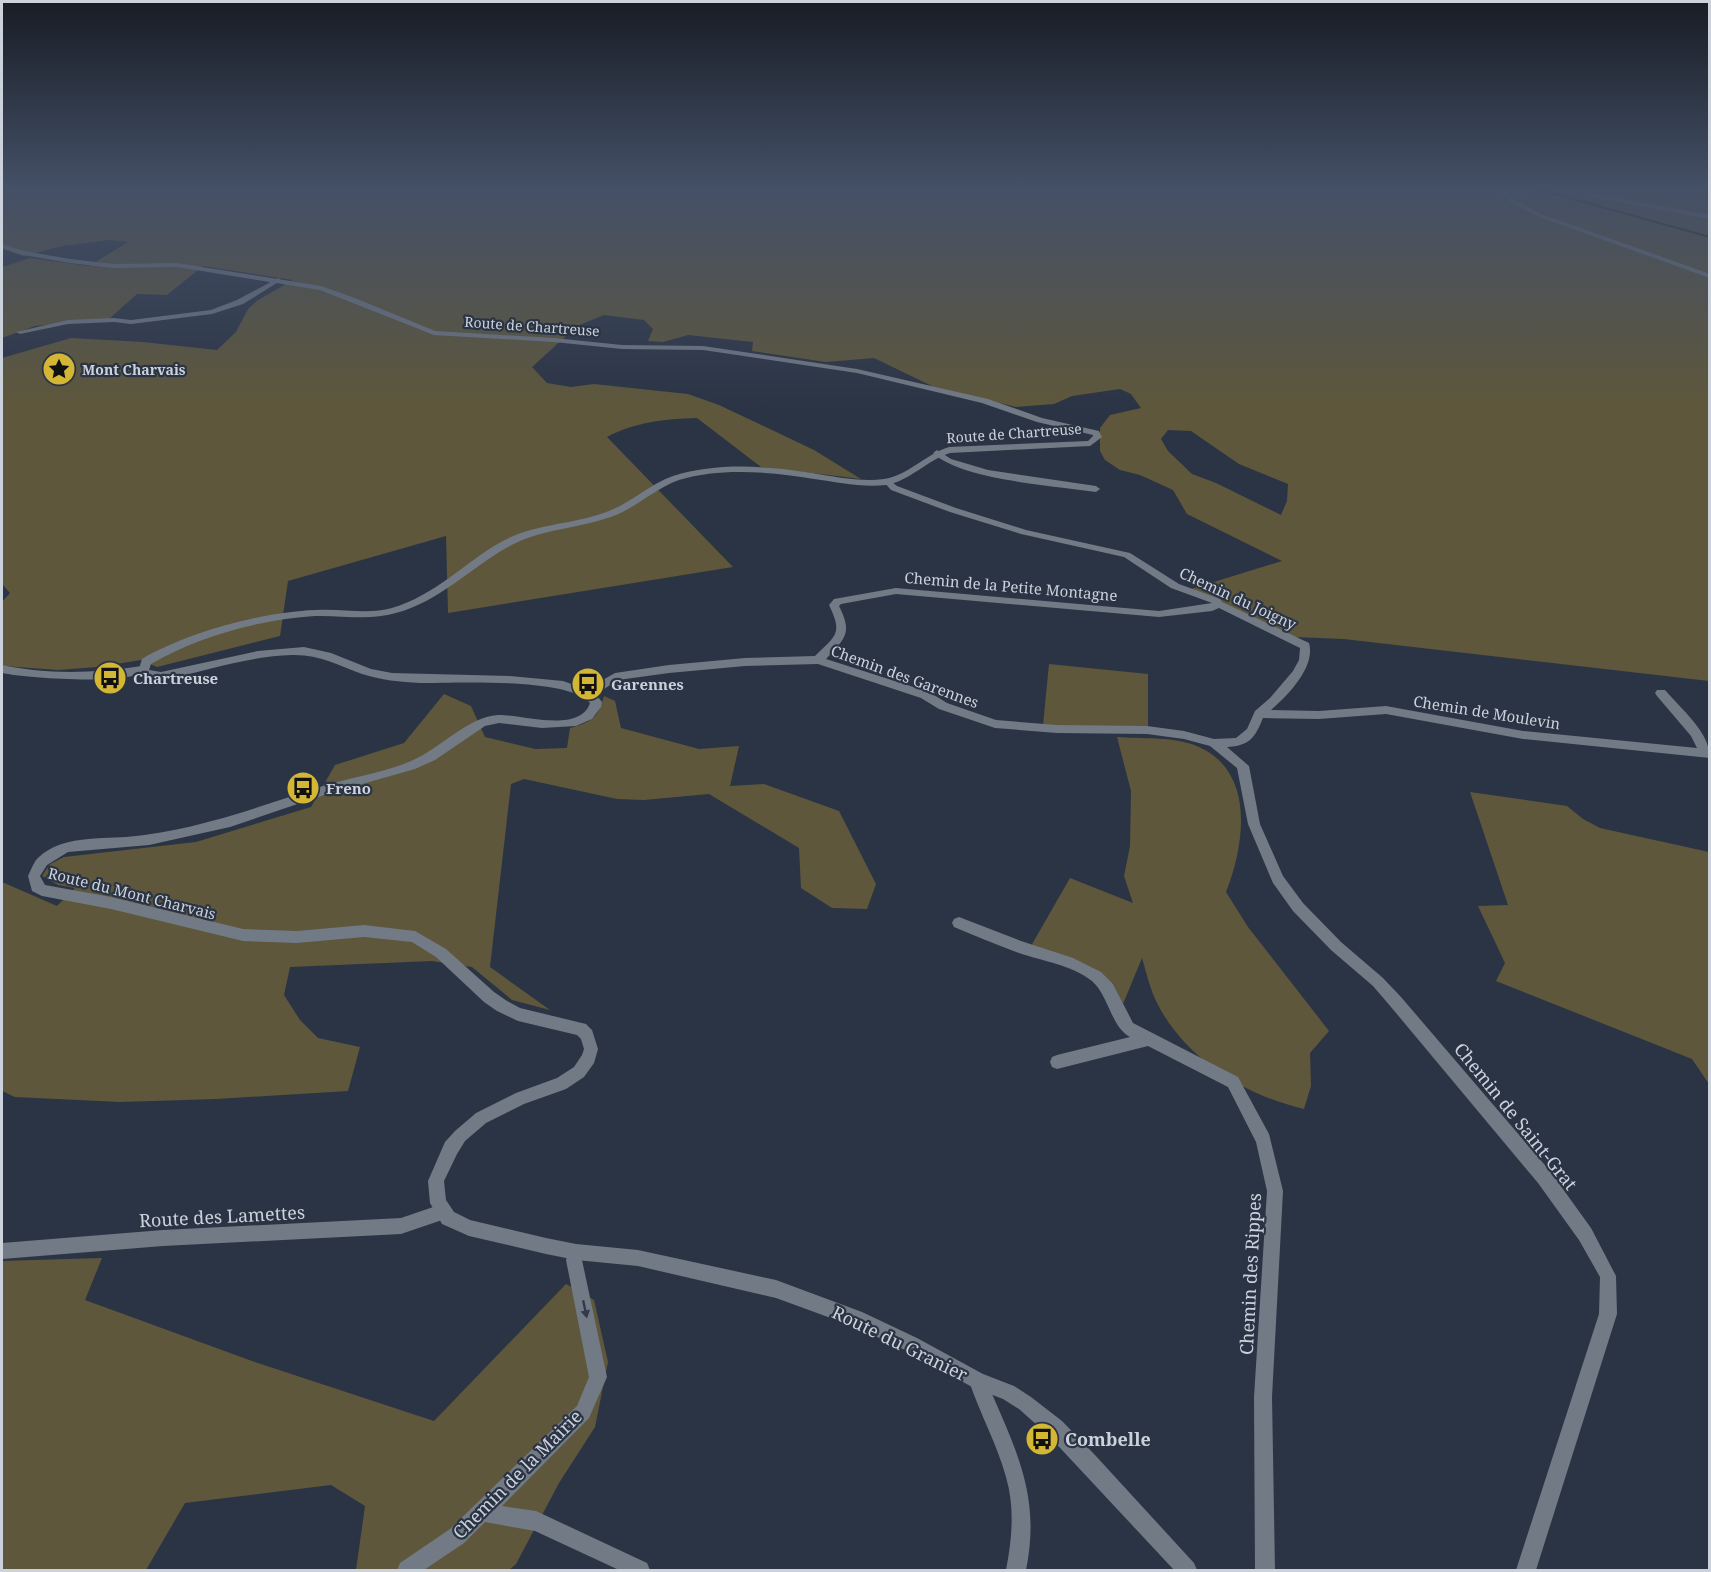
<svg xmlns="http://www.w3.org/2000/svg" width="1711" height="1572" viewBox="0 0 1711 1572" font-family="'Noto Serif',serif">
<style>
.green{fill:#5e573b;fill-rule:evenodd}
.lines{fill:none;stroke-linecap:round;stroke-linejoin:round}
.stream{stroke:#2a2308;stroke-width:2}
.minor{fill:#727a85;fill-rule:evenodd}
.tertiary{fill:#727a85;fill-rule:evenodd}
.oneway{fill:#323b4a}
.labels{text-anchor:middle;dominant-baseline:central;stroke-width:4.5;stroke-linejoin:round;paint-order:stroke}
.far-street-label{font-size:14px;fill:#ccd2dc;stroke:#2b3444}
.far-poi-label{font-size:14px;font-weight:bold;fill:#ccd2dc;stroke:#2b3444;text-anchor:start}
.street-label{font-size:15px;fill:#ccd2dc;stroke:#2b3444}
.poi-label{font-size:15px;font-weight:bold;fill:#ccd2dc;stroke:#2b3444;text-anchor:start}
.near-street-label{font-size:18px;fill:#ccd2dc;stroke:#2b3444}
.near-poi-label{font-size:18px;font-weight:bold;fill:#ccd2dc;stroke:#2b3444;text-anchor:start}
</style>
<rect width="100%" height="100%" fill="#2b3444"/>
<path class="green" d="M2,189H1709V681L1344,639L1293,637L1191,589L1282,561L1187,514L1173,490L1140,475L1120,470L1105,460L1100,451V428L1110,415L1141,408L1131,394L1120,389L1072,396L1054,404L1016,407L934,387L874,358L826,362L752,351L753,342L688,335L663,342L648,341L653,329L644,320L604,315L577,326L532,367L547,383L571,387L594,384L688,394L719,405L814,450L861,479L761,467L697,418C665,419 635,422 607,437L733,567L448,613L446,536L288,581L280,636L157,667L141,660L97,667L58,670L4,666L2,665V602L10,593L2,584V358L71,338L143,342L217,350L236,332L248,309L258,300L293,280L203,266L167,295L137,294L109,319L35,326L2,338V267L30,258L89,266L128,242L109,240L63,246L23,256L2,249ZM1168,430L1191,431L1239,464L1288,484L1287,501L1281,515L1216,483L1192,474L1168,451L1161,439Z
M1049,664L1148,674V728L1043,725Z
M444,694L471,706L485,737L535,749L567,748L570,728C592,722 598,718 604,696L615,701L621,728L699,749L739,746L730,786L764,784L839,811L876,884L867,909L832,908L801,888L799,848L709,794L644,800L617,799L524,779L511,784L490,967L550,1010L512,1000L472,967L432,961L290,967L284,995L300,1020L318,1038L360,1047L348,1091L217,1099L120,1102L15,1097L2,1091V882L57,906L75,888L58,885L42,876L50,864L64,857L196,842L311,807L335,765L404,743Z
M1117,737C1142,739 1175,736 1199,747C1255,772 1245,844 1226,892L1248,927L1329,1031L1310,1053L1311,1086L1304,1109C1244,1095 1184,1058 1156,1001C1150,988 1146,972 1142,958L1123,1004L1113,984L1031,946L1070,878L1133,903L1124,876L1130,846L1131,791Z
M1470,792L1567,806L1583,819L1600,828L1709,852V1084L1692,1059L1496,981L1505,963L1478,906L1508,905Z
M102,1258L85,1300L252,1361L434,1421L566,1284L594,1300L608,1362L595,1427L559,1483L516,1564L509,1570H356L365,1506L331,1485L185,1503L146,1570H2V1261Z"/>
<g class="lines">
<path class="stream" d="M1540,190L1710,237"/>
<path class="minor" d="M1511,196H1515L1514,200L1541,214L1710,274V278L1537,216L1510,202L1507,198Z
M278,278L280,279V281L243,304L212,314L131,324L114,322L68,324L20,334L16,332L68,320L114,318L131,320L211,310L237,300Z
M937,450L951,459L988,470L1096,486L1100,489L1096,492C1056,486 961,480 933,453Z
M888,479L897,486L956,508L1026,530L1130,553L1179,584L1220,599L1222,602L1309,643C1316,667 1287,696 1271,710L1319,711L1386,706L1523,731L1697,748L1691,736L1657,696L1655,693L1657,690H1665C1681,709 1710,732 1710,758L1523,739L1386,714L1319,719L1263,718C1255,738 1249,746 1227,747L1249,766L1260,824L1283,876L1303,903L1341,942L1383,978L1401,997L1550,1171L1591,1228L1616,1276L1617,1314L1536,1570H1516L1599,1314L1600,1277L1579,1240L1538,1183L1391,1007L1373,986L1331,950L1293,911L1273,883L1248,824L1237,768L1210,746L1184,739L1147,734L1057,733L995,728L939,709L921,698L818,664L745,666L669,673L618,680L593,696H585L583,693L585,690L615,673L669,665L745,658L815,656C836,635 843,634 829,605L834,599L896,588L1159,611L1212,603L1171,588L1124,557L1021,534L950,512L891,490L884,482ZM896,594L1159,617L1212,611L1219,608L1300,648L1299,660L1293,671L1270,698L1255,711L1247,729L1236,738L1214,739L1184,731L1147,726L1057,725L996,720L947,703L929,692L826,659C845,638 853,634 839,606L841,604Z
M2,665C48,675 96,673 142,666L147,670C131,686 26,678 2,673Z
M959,917L1021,941L1073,958L1101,972L1113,984L1133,1023L1238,1077L1269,1134L1283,1191L1272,1397L1275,1570H1255L1254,1397L1267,1191L1256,1142L1228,1087L1148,1046L1057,1069L1052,1067L1050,1062L1052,1057L1057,1055L1130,1037C1111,1027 1109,996 1092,981C1072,965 1042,961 1019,953C997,945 976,936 954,927L952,923L954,919Z
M442,1204L448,1206L450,1212L448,1218L401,1234L163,1246L2,1259V1243L163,1230L401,1218Z
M576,1244L582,1246L584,1252L582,1260L607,1377L589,1418L502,1506L536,1511L647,1563L650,1570H619L535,1531L485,1522L464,1543L424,1570H397L400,1563L450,1529L577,1406L589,1377L566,1260L570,1246Z
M978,1372L984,1375C1013,1445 1042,1492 1026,1570H1006C1012,1539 1015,1508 1006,1477C997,1444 980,1414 969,1381L972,1375Z"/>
<path class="tertiary" d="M1494,189H1500L1501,193C1519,196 1523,188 1539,189L1513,199L1496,195Z
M1551,189H1562L1710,215V219Z
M2,244L24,251L70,259L114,264L177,263L321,286L355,298L435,331L554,338L622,345L703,346L857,369L988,399L1042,418L1099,431L1102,437L1090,446L950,453C927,460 910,481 886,485C862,488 837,482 814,479C770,472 722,467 679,480C656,488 638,506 616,515C581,529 541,528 508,547C470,568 439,602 396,613C369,621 342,615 315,616C262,619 196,637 151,664L149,670L161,672L258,651L304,647L331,653L371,669L392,673L510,676L563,681L594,692L602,702L601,707L592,719L576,726L542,728L499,723L485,726L435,760L415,769L327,794L230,827L149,845L68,852L47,865L40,876L45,885L111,897L243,929L297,931L364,925L415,931L446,949L494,992L507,1001L520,1008L586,1024L592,1030L598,1049L594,1063L584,1077L566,1089L524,1104L486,1123L465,1141L457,1154L444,1181L446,1200L454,1212L470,1220L546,1238L576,1244L638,1250L776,1280L862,1312L917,1338L983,1374L1014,1386L1031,1397L1062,1421L1095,1455L1194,1563L1197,1570H1174L1048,1435L1019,1409L1003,1399L972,1387L905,1350L858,1328L776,1298L638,1266L576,1260L546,1254L469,1236L442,1224L430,1203L428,1181L445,1142L455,1131L476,1113L516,1093L557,1078L574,1067L582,1055L584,1049L581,1039L577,1035L518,1021L497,1011L484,1002L436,957L412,942L364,937L297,943L243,941L111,909L42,896L32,891L28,876C31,870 34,861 39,857C62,836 97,839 126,837C194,831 258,807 323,786C352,777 383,773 411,761C440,749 467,717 498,715C521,714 580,734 590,703C569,677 455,683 420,683C400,682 381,680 362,674C338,665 318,654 292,655C247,656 204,672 161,680C152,680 143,680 138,672L142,659C188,632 263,612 315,610C341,608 367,615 392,608C434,596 464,563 501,542C534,523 574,525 609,511C632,502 650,484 673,476C718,462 767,466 812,473C836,477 861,482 884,479C907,476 926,454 949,447L1088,441L1093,436V435L1037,422L982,403L857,373L703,350L622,349L554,342L434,335L320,290L177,267L114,268L70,263L23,255L2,248Z"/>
</g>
<defs><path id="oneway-solid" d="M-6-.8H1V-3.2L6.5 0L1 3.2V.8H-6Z" transform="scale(1.5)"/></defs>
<use class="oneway" href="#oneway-solid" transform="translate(585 1309) rotate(78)"/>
<linearGradient id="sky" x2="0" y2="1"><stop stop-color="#181d25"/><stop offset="0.46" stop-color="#445067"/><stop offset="1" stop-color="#445067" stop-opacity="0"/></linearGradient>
<rect width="1711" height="409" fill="url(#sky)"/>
<defs>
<g id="sight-disc" transform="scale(1.725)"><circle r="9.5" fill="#d4b635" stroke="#2b3444"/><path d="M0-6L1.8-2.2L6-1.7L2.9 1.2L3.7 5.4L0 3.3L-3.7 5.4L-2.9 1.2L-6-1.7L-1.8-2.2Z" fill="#111"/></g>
<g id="bus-disc" transform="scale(1.725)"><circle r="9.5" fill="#d4b635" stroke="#2b3444"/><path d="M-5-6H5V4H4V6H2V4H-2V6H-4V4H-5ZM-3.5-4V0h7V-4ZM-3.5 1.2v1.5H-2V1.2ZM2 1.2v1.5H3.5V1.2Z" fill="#111"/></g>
</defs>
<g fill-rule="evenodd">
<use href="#sight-disc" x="59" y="369"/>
<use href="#bus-disc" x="110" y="678"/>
<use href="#bus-disc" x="588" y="684"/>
<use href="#bus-disc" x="303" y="788"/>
<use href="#bus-disc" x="1042" y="1439"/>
</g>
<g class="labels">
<g class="far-street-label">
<text transform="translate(532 326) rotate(4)">Route de Chartreuse</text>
<text transform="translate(1014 433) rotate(-4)">Route de Chartreuse</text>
</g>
<g class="far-poi-label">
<text x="82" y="369">Mont Charvais</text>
</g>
<g class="street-label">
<text transform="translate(1011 586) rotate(5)">Chemin de la Petite Montagne</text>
<text transform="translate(1238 598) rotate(25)">Chemin du Joigny</text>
<text transform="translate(905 676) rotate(20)">Chemin des Garennes</text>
<text transform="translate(1487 712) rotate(9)">Chemin de Moulevin</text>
<text transform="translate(132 893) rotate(14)">Route du Mont Charvais</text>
</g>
<g class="poi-label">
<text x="133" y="678">Chartreuse</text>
<text x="611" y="684">Garennes</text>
<text x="326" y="788">Freno</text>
</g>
<g class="near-street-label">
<text transform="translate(1516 1116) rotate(51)">Chemin de Saint-Grat</text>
<text transform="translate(222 1216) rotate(-3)">Route des Lamettes</text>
<text transform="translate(1250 1274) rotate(-87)">Chemin des Rippes</text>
<text transform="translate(900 1343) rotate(26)">Route du Granier</text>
<text transform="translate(517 1474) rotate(-45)">Chemin de la Mairie</text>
</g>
<g class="near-poi-label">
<text x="1065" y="1439">Combelle</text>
</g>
</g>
<rect width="1711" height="1572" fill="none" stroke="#ccd2dc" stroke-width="6"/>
</svg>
